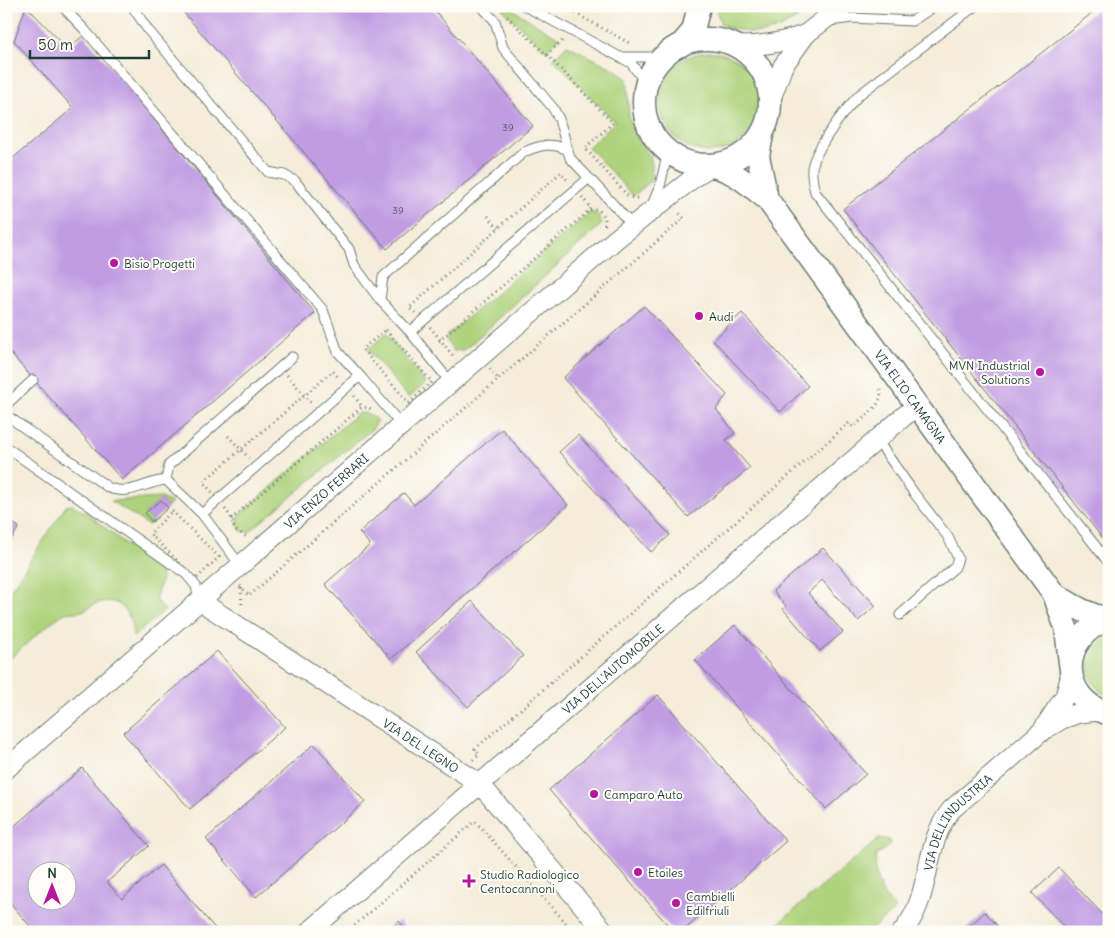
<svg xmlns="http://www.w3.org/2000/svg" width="1115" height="938" viewBox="0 0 1115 938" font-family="Delius,sans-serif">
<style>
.green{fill:#afd37d;stroke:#678858}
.building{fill:#c19ce3;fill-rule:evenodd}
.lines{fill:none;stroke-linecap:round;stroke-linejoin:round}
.service-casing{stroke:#6a7a6e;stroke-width:11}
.minor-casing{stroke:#6a7a6e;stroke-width:21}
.tertiary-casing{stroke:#6a7a6e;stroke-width:25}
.path{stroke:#6a7a6e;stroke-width:3;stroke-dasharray:1 4;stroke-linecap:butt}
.service{stroke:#fff;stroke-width:9}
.minor{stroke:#fff;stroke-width:19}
.tertiary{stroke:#fff;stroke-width:22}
.poi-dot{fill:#b5179e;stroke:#fdfcf7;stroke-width:2}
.labels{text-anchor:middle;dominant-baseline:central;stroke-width:4;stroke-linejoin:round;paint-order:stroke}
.number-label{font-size:10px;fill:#485560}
.poi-label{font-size:12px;fill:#1f3d34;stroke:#fdfcf7;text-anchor:start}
.street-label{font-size:12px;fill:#1f3d34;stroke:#fdfcf7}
</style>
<rect width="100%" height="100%" fill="#fdfcf7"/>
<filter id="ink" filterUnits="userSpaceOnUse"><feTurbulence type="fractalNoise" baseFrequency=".02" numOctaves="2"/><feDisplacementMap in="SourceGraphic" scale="10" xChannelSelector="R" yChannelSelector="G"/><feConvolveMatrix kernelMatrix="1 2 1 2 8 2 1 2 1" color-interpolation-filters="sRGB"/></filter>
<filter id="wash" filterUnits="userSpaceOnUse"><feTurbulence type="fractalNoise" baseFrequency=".0096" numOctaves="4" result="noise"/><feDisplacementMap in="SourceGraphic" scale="20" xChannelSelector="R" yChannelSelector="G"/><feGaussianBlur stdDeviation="1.12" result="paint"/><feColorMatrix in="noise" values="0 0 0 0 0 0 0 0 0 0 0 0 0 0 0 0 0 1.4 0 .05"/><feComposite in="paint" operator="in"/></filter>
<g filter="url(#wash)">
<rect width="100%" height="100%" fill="#f5ecd9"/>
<path class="green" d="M507,6L559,38L546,51L502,9Z
M715,6H814C780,32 762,41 721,24Z
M567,45L616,70L627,79C629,93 627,107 630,121C636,148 657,147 651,181L633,196L588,147L615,122L553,59Z
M660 102a50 50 0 1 1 100 0a50 50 0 1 1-100 0Z
M590,212L597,214L602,224L470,345L463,350L453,351L447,341V336Z
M386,333L426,383L409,398L368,350Z
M358,413C368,413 372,414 377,422L372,429L249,532L241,531L237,524L240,514Z
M161,498L172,503L168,507L161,500L145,513L152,522L148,525L111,501Z
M72,505L87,513L161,573V581L155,600L165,610L133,637C132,615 122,594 95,604C91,606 87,610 82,611C75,613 69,611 63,614C43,627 25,646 6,662V597L66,506Z
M1109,637V696C1081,685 1083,649 1109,637Z
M880,838L889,840L891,845L876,855C873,877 880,894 896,909L868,932H768Z"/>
<g id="blocks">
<path class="building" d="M26,6L68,49L84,35L315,313L122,480L6,348V164L73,108L14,41Z
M178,6H431L533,126L387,249Z
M1101,6H1109V536L1104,540L843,209Z
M644,306L727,395L716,409L735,433L726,440L750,468L688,517L563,378Z
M742,313L808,386L780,412L713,340Z
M502,429L568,505L391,659L325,584L370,545L359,532L404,493L414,505Z
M578,435L670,535L651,552L559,452Z
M161,500L168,508L152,522L145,513Z
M8,520L19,527L9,543L6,541V524Z
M823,548L876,606L858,621L822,580L808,593L843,632L820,651L783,609L786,606L773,591Z
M472,601L523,656L468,707L416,652Z
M735,625L866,774L826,809L695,660Z
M217,651L285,727L190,809L123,733Z
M658,695L786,841L682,932H674L549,790Z
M314,744L365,802L256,897L206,839Z
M82,768L149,846L107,882L122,899L161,865L218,932H35L6,898V833ZM38,870H68V900H38Z
M1059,868L1103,915L1109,910V932H1069L1032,893Z
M985,912L1003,932H963Z
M399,921L408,932H386Z"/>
</g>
</g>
<g filter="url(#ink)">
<use href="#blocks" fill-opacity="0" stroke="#6a7a6e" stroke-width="1"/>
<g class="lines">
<g class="service-casing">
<path id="service" d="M62,6L84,29L323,310L338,352L360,376
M132,6L148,30L268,172L284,175L295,181L349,249L354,265L380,300L410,332
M481,6L495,21L503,48L553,108L559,119L570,158L589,178
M525,6L631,63L642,78L645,92
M975,6L859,95C844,111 816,147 812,168C811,176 813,184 815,192L1109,563
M830,21L852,18L912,21L935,6
M623,57H663
M652,205L660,186L668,151
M380,300L383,277L524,152C540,145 551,142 568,150
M451,383L410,332L589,178L633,226
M6,405L33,380
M6,415L109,488C130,496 145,482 166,480L202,514
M877,440L914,493L948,537L958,558L955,567L900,615
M6,447L186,574L196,586L199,601
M166,480L169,465L292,357
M240,565L202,514L347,387L360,376L402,426"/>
</g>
<g class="minor-casing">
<g id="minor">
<path d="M806,34L842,6"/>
<path d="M738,46C763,46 783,43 806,34L783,66L771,99"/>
<path id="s1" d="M200,601L480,784L605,932"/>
<path d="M1045,726L1065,696L1071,675"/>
<path id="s2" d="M6,769L616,239L697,175L711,166"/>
<path id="s3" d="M309,932L917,405"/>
<path id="s4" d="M902,932C933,897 922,846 951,810L1042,731L1062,719L1079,713L1100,711"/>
</g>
</g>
<g class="tertiary-casing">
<g id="tertiary">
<circle cx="707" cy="102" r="63"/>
<path d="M681,45L693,31L699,6"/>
<path d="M762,135L758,156L767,199"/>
<path id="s5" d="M711,166C734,170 749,185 767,199L1054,594L1066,628L1070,663"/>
<path d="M1054,594C1072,605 1087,615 1109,619"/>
<path d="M1109,619C1059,636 1057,698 1109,714"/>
</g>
</g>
<path class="path" d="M562,6L631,44
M507,17L547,55L564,39
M547,55L613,123L585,148L627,195L633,198H640
M636,99C636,121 644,137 654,156
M582,197L591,209
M488,216L498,228
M415,313L409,308L561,172L568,181
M430,327L454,357
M386,330L432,382L409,403L362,349Z
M439,341L591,209C600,208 608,217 604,227
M490,369L498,379
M287,375L312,404
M354,396L363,408
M228,436L249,458
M212,492L203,482L333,371L339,378
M225,509L231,517L235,530L247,537
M172,511L219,557L196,579L150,534Z
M231,519L361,408L368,407L372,410
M240,586L249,596L684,218L678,212
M241,588L242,607
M473,760L479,755L475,749L849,423L853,427C863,418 889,402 878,386
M347,932L475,821L574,932"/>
<use href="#service" class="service"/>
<use href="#minor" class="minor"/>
<use href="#tertiary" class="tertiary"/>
</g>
</g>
<g class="poi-dot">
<circle cx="114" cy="263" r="5"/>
<circle cx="699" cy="316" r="5"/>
<circle cx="1040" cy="372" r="5"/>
<circle cx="594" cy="794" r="5"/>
<circle cx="638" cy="872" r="5"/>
<path d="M466.5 873.5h5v5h5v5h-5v5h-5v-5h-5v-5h5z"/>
<circle cx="676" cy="903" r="5"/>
</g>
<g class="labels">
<g class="number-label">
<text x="508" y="127">39</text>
<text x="398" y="210">39</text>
</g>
<g class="poi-label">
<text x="124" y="263">Bisio Progetti</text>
<text x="709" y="316">Audi</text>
<text x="1030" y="365" text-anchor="end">MVN Industrial<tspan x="1030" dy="14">Solutions</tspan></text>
<text x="604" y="794">Camparo Auto</text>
<text x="648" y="872">Etoiles</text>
<text x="480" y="874">Studio Radiologico<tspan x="480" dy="14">Centocannoni</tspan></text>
<text x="686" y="896">Cambielli<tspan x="686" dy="14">Edilfriuli</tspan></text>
</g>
<g class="street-label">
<text stroke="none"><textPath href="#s5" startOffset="310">VIA ELIO CAMAGNA</textPath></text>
<text stroke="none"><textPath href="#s2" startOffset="424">VIA ENZO FERRARI</textPath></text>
<text stroke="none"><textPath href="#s3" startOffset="402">VIA DELL'AUTOMOBILE</textPath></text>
<text stroke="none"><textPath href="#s1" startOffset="264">VIA DEL LEGNO</textPath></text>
<text stroke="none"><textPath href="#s4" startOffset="126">VIA DELL'INDUSTRIA</textPath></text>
</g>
</g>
<rect width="1115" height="938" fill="none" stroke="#fdfcf7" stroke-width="25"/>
<g transform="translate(52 886)"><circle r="24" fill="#fdfcf7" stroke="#a4b0a9"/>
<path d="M0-4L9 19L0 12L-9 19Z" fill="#b5179e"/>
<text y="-8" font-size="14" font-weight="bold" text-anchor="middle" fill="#1f3d34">N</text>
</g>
<path d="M30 50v8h119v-8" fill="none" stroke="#1f3d34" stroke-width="2.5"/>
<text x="38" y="50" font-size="15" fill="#1f3d34" stroke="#fdfcf7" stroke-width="4" paint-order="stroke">50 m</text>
</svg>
